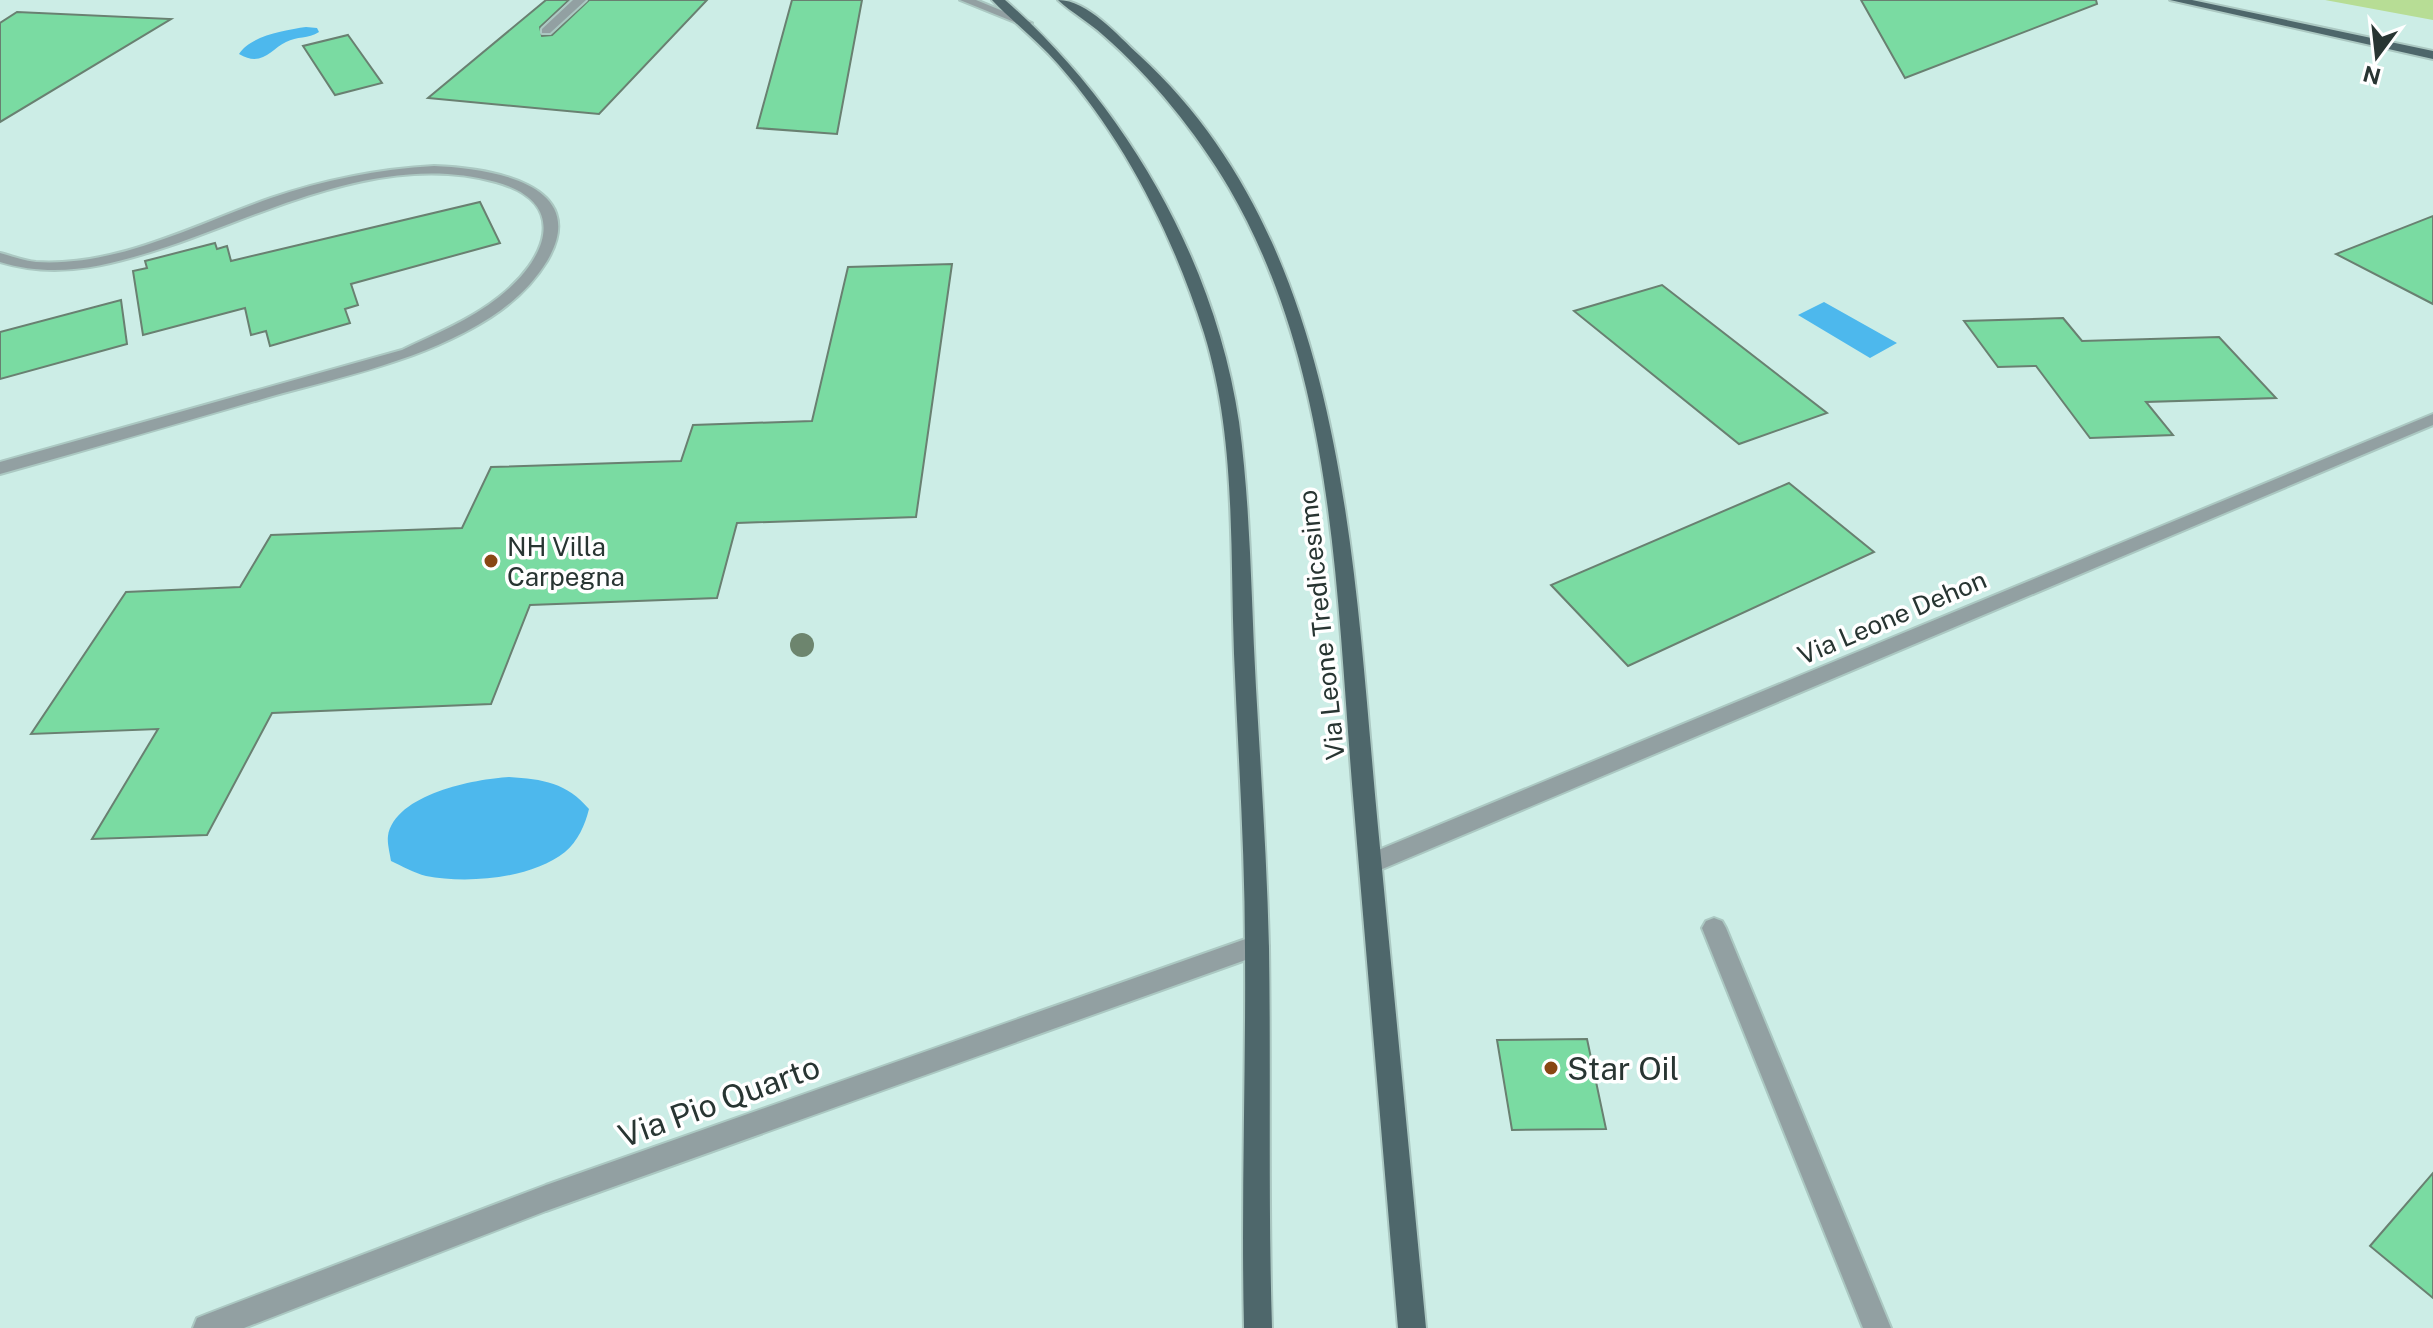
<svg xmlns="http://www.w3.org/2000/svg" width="2433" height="1328" viewBox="0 0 2433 1328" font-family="'Public Sans',sans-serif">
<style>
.green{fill:#b7dd95}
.water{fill:#4db8ed}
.building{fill:#7adba2;stroke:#698071;stroke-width:2}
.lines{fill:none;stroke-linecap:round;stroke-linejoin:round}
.minor-casing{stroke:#abc8c2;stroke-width:4}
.major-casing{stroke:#abc8c2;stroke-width:4}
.minor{fill:#92a0a2;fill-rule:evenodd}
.major{fill:#4e676b;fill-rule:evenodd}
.tree{fill:#6d856e}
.poi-dot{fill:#884713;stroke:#fff;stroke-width:3}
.labels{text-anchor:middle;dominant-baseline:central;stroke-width:7;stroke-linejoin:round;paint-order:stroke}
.poi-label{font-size:26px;fill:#283532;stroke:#fff;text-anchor:start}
.street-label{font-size:26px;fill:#283532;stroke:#fff}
.near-poi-label{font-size:32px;fill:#283532;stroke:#fff;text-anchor:start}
.near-street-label{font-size:32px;fill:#283532;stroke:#fff}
</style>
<rect width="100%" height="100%" fill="#ccede6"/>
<path class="green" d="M2325,0H2433V20Z"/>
<path class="water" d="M306,27L317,28L319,32C308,39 297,36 286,42C271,49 262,68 239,54C250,36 285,30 306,27Z
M1824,302L1897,343L1870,358L1798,315Z
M509,777C543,779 567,783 589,809C585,825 578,841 565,852C531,879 467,884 426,876C414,873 402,866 391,861C390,854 387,843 388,836C395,794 475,779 509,777Z"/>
<path class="building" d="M546,0H569L540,27L542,36L552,35L589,0H707L599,114L428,98Z
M792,0H862L837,134L757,128Z
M1861,0H2096L2097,4L1905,78Z
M17,12L171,19L0,122V23Z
M348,35L382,83L335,95L303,46Z
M480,202L500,243L351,284L358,305L345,309L350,323L270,346L266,331L251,335L245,308L143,335L133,271L147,268L145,261L215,243L217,249L227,246L231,261Z
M2433,216V304L2336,254Z
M952,264L916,517L737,523L717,598L530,605L491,704L272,713L207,835L92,839L158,729L31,734L126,592L240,587L271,535L462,528L491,467L681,461L693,425L812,421L848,267Z
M1662,285L1827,413L1739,444L1574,311Z
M121,300L127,344L0,379V332Z
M2063,318L2082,341L2219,337L2276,398L2146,402L2173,435L2090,438L2036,366L1998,367L1964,321Z
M1789,483L1874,552L1628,666L1551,585Z
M1587,1039L1606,1129L1512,1130L1497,1040Z
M2433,1173V1298L2370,1246Z"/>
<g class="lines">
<g class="minor-casing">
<path id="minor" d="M573,0H586L550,33H542V29Z
M960,0H976L1032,23L1022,25Z
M434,166C487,168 593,183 547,261C533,284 514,302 491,317C424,360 345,376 269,397C180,423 90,449 0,474V462L402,350C435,334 470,320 499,297C546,260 571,203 496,182C388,152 277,208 178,243C118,263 62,281 0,262V253C12,256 24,261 36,262C118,267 196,224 271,198C324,180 378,169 434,166Z
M2433,414V425L1380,870L1372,873L1364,870L1361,863L1364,856Z
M1714,918L1722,921L1726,928L1891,1328H1863L1702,928L1706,921Z
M1257,935L1265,939L1269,946L1265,953L546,1211L244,1328H193L197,1318L207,1314L546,1185Z"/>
</g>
<g class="major-casing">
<path id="major" d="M992,0H1005C1126,106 1215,261 1239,422C1251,510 1251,600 1256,688C1261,775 1267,862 1269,948C1271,1075 1268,1201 1272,1328H1244C1241,1202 1246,1075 1245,949C1245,850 1238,752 1234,654C1230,548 1236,436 1204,333C1173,236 1126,141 1058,64C1038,41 1013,22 992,0Z
M1058,0C1088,0 1118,36 1139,55C1348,246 1353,566 1378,827C1394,994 1410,1161 1426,1328H1398C1383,1151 1368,973 1353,796C1336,592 1335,370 1229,188C1195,131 1153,79 1103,35C1089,22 1072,13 1058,0Z
M2170,0H2192L2433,51V59Z"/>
</g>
<use href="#minor" class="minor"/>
<use href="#major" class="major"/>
</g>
<circle class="tree" cx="802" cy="645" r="12"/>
<g class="poi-dot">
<circle cx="491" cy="561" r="8"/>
<circle cx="1551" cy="1068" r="8"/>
</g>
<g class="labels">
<g class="poi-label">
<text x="507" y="546">NH Villa<tspan x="507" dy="30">Carpegna</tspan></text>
</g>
<g class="street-label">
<text transform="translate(1892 617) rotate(-23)">Via Leone Dehon</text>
<text transform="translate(1321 625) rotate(-96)">Via Leone Tredicesimo</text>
</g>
<g class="near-poi-label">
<text x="1567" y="1068">Star Oil</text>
</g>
<g class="near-street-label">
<text transform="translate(719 1101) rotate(-20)">Via Pio Quarto</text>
</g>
</g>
<g transform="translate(2377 56) rotate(195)" stroke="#ffffff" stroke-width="6" paint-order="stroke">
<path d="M0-6L14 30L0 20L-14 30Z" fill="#283532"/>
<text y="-12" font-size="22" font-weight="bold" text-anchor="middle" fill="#283532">N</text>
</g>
</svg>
